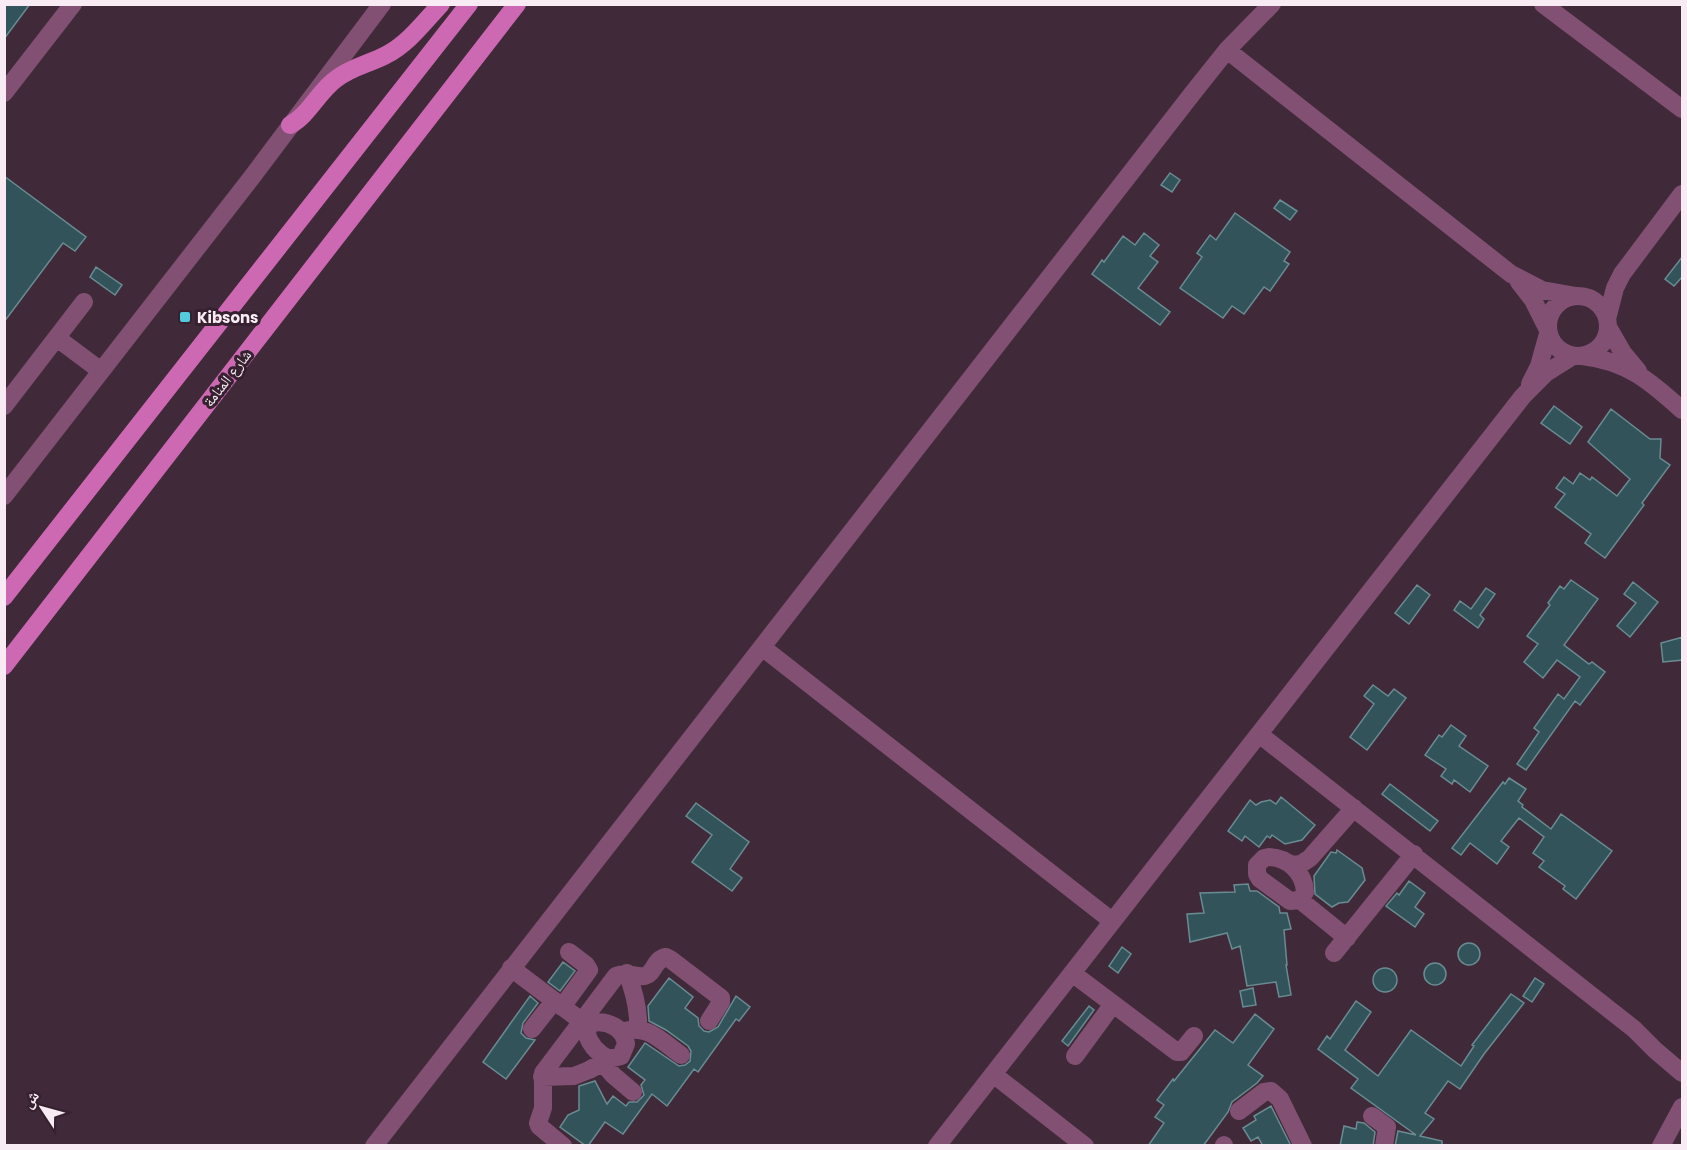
<svg xmlns="http://www.w3.org/2000/svg" width="1687" height="1150" viewBox="0 0 1687 1150" font-family="Poppins,'Noto Naskh Arabic',sans-serif">
<style>
.building{fill:#325359;stroke:#698b92;stroke-width:1.5}
.lines{fill:none;stroke-linecap:round;stroke-linejoin:round}
.minor{stroke:#815073;stroke-width:18}
.major{stroke:#cd69b2;stroke-width:18}
.poi-dot{fill:#54cade;stroke:#35212f;stroke-width:2}
.labels{text-anchor:middle;dominant-baseline:central;stroke-width:6;stroke-linejoin:round;paint-order:stroke}
.poi-label{font-size:15px;font-weight:bold;fill:#f9ebf4;stroke:#35212f;text-anchor:start}
.street-label{font-size:15px;fill:#f9ebf4;stroke:#35212f}
</style>
<rect width="100%" height="100%" fill="#402a39"/>
<path class="building" d="M4,4H30L4,39Z
M1170,173L1180,180L1172,192L1161,185Z
M4,176L86,237L75,251L63,243L4,322Z
M1280,200L1297,211L1290,220L1274,208Z
M1235,213L1290,252L1284,261L1289,264L1270,291L1264,287L1244,314L1232,306L1223,318L1180,288L1202,257L1197,253L1210,235L1216,240Z
M1144,233L1159,245L1150,256L1158,262L1138,288L1170,312L1160,325L1092,274L1102,260L1104,262L1123,236L1135,245Z
M1683,256V276L1674,286L1665,279Z
M96,267L122,285L115,295L90,277Z
M1554,406L1582,427L1570,444L1541,423Z
M1611,409L1650,439H1661L1660,458L1670,465L1642,503L1644,505L1605,558L1585,543L1591,534L1555,507L1565,494L1556,488L1564,477L1573,484L1580,473L1590,480L1592,477L1617,496L1630,479L1588,442Z
M1571,580L1598,599L1564,645L1589,664L1592,662L1605,672L1580,705L1575,701L1526,770L1517,764L1539,732L1534,728L1558,694L1564,699L1580,677L1557,660L1543,678L1524,662L1538,644L1527,636L1550,605L1548,603L1560,586L1564,589Z
M1633,582L1658,602L1630,637L1617,626L1636,603L1624,594Z
M1417,585L1430,595L1409,624L1395,613Z
M1486,588L1495,594L1480,615L1484,619L1478,628L1454,610L1460,601L1471,609Z
M1683,637V660L1663,662L1661,643Z
M1373,685L1388,696L1394,689L1406,698L1367,750L1350,737L1374,704L1364,696Z
M1451,725L1466,736L1459,746L1488,766L1470,792L1454,780L1452,784L1441,776L1446,769L1425,755L1439,735L1442,737Z
M1509,778L1526,789L1518,801L1523,805L1522,807L1551,829L1561,814L1612,851L1576,899L1563,889L1565,886L1539,867L1544,861L1533,853L1544,837L1519,818L1501,841L1509,847L1497,864L1470,843L1461,855L1452,848L1503,782L1505,784Z
M1390,784L1438,821L1430,831L1382,794Z
M1281,797L1315,825L1302,840L1285,844L1272,835L1270,838L1267,836L1259,847L1245,836L1242,841L1228,831L1250,800L1256,805L1261,802L1270,800L1276,804Z
M696,803L749,842L730,869L742,878L732,891L692,862L712,835L686,816Z
M1337,850L1362,868L1365,880L1348,902L1339,903L1332,907L1315,894L1314,876L1331,852L1336,853Z
M1409,881L1425,893L1415,907L1424,914L1415,927L1386,906L1397,893L1399,895Z
M1248,884L1250,891H1257L1279,907L1280,913H1287L1291,929L1284,930L1287,965H1286L1291,995L1279,997L1276,982L1247,986L1240,946L1232,949L1227,933L1190,942L1187,914L1204,913L1200,893L1235,892L1234,885Z
M1458 954a11 11 0 1 1 22 0a11 11 0 1 1-22 0Z
M1122,947L1131,954L1118,973L1109,966Z
M563,962L575,971L560,991L548,982Z
M1424 974a11 11 0 1 1 22 0a11 11 0 1 1-22 0Z
M1373 980a12 12 0 1 1 24 0a12 12 0 1 1-24 0Z
M669,978L693,997L685,1008L698,1018L699,1026L704,1031L709,1032L718,1027L736,996L750,1007L739,1021L736,1019L698,1072L694,1069L667,1106L652,1094L623,1134L605,1122L588,1146H586L560,1127L568,1115L579,1110V1086L595,1081L607,1104L613,1096L626,1106L629,1102H637L644,1095L641,1085L645,1080L628,1067L645,1043L679,1066L685,1065L690,1061L691,1051L688,1046L666,1030L649,1021L648,1006Z
M1535,978L1544,984L1532,1002L1523,996Z
M1253,988L1256,1005L1243,1007L1240,991Z
M1511,994L1524,1003L1484,1054L1460,1089L1448,1081L1425,1113L1434,1119L1420,1136L1442,1141V1146H1395L1398,1131L1416,1135L1351,1088L1358,1079L1318,1049L1327,1036L1330,1039L1356,1001L1371,1012L1345,1050L1378,1076L1411,1030L1461,1066L1474,1046L1472,1045Z
M530,996L538,1003L523,1023L521,1033L526,1038L535,1040L506,1079L483,1062Z
M1089,1006L1094,1010L1068,1046L1062,1041Z
M1255,1014L1274,1029L1248,1065L1263,1076L1257,1083L1232,1102L1228,1112L1203,1146H1148L1164,1123L1155,1117L1164,1105L1157,1100L1173,1079L1174,1081L1215,1030L1233,1043Z
M1271,1106L1290,1144L1287,1146H1263L1258,1137L1251,1141L1243,1128L1256,1120L1254,1116Z
M1357,1122L1364,1123L1375,1132L1373,1146H1340L1344,1126L1356,1129Z"/>
<g class="lines">
<path class="minor" d="M1543,4L1682,109
M1227,50L1511,274L1542,290L1576,296
M4,93L73,4
M1519,282L1533,300L1548,330
M1548 326a30 30 0 1 1 60 0a30 30 0 1 1-60 0Z
M1607,319L1615,288L1622,274L1682,194
M1608,327L1623,353L1638,371
M57,338L101,371
M1582,356C1627,361 1650,381 1682,410
M1530,384L1539,366L1548,334
M4,406L84,302
M4,496L252,177L382,4
M762,647L1112,921
M1259,734L1634,1029L1655,1050L1682,1073
M1269,857C1288,858 1304,872 1305,892L1300,900L1290,901L1260,879L1257,874V865L1264,858Z
M1291,865L1301,864L1310,858L1354,808
M1300,900L1347,938
M1334,953L1414,854
M511,968L588,1026
M627,973C634,991 639,1008 638,1028
M1072,973L1177,1052H1181L1194,1036
M562,1007L589,970L586,965L569,952
M532,1029L554,1001
M622,1032C647,1023 661,1041 681,1055
M1075,1056L1113,1004
M603,1063L613,1075L633,1092
M993,1074L1085,1146
M542,1077L574,1076L589,1070L609,1059L621,1056L626,1044C624,1028 608,1020 592,1023L586,1031C589,1044 597,1053 609,1059
M1239,1111L1264,1092L1271,1091L1280,1099L1303,1146
M1372,1116L1387,1127L1384,1146
M1224,1145V1146
M374,1146L1192,94L1227,50L1272,4
M563,1146L539,1126L538,1123L543,1108V1073L616,976C629,971 635,978 645,976C655,973 654,959 666,957L670,959L721,998V1002L709,1021
M937,1146L1523,396L1546,373L1573,356
M1661,1146L1682,1107"/>
<path class="major" d="M290,125C309,115 318,92 336,79C351,67 369,64 386,55C408,44 424,22 441,4
M4,597L469,4
M4,666L517,4"/>
</g>
<rect class="poi-dot" x="179" y="311" width="12" height="12" rx="3"/>
<g class="labels">
<g class="poi-label">
<text x="197" y="317">Kibsons</text>
</g>
<g class="street-label">
<text transform="translate(227 378) rotate(-52)">شارع المنامة</text>
</g>
</g>
<rect width="1687" height="1150" fill="none" stroke="#f9ebf4" stroke-width="12"/>
<g transform="translate(42 1108) rotate(306)" stroke="#35212f" stroke-width="4.5" paint-order="stroke">
<path d="M0-4.5L10 22L0 15L-10 22Z" fill="#f9ebf4"/>
<text y="-9" font-size="16" font-weight="bold" text-anchor="middle" fill="#f9ebf4">ش</text>
</g>
</svg>
